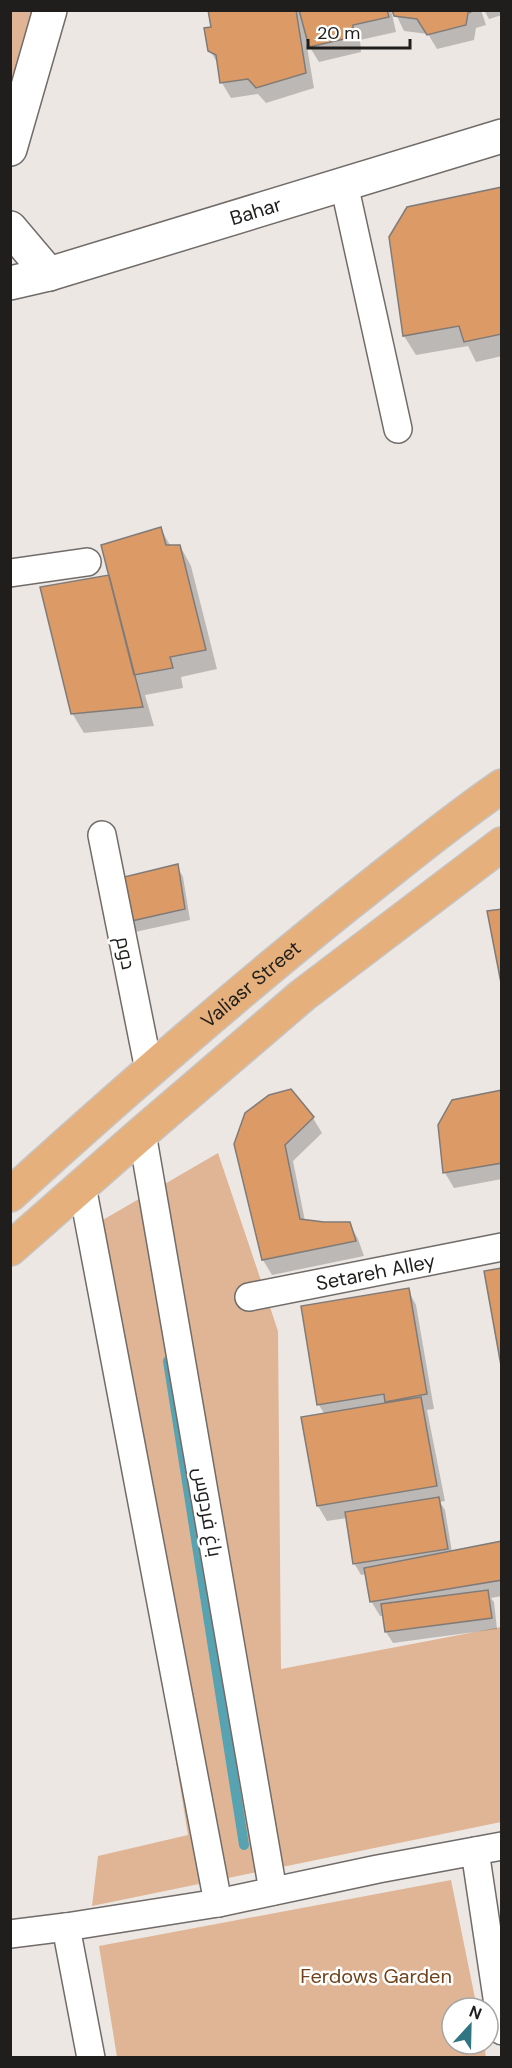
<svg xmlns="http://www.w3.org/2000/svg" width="512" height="2068" viewBox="0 0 512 2068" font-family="'DM Sans',Cairo,sans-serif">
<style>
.green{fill:#dfb595}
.shadow{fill:#0003}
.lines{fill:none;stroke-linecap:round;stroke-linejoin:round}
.stream{stroke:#57a3b1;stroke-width:10}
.building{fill:#dc9b66;stroke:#807b78;stroke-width:1.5}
.street-casing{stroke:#716c69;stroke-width:30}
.secondary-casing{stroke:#716c69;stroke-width:36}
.primary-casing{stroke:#c5c4c4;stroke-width:36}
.street{stroke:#fff;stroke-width:27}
.secondary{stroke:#fff;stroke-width:33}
.primary{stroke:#e6b07c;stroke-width:33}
.labels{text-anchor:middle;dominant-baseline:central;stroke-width:5;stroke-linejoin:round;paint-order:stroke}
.street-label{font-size:20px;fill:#1f1e1c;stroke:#fff}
.park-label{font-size:20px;fill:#6f431c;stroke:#fff}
</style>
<rect width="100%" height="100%" fill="#ece7e3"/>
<path class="green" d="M11,11H49L11,145Z
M218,1153L278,1331L281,1669L501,1627V1822L92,1906L98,1856L188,1835L89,1228Z
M451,1880L477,2008H452V2044H484L486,2057H117L99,1946Z"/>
<path class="shadow" d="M210,10H391L396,32L360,40L361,52L319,62L306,41L314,88L266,103L258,94L231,98L222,83L219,66L210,50L212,28Z
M394,10H481L486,25L476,28L474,40L437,49L428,34L404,31Z
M484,10H502V15L489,19Z
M502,188V356L476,362L468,346L416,355L404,336Z
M161,529L171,547L180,546L191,566L217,669L181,677L183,688L145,695L154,726L84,733L72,713L110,576Z
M177,866L183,877L190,920L135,932L129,921Z
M502,1091V1179L454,1188L445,1173L440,1126L453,1101Z
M313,1118L322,1133L293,1161L305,1221L323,1224L349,1223L358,1239L364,1256L272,1275L263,1260L235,1144Z
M408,1290L416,1305L434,1409L427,1410L445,1501L440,1502L445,1510L452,1552L502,1543V1596L491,1598L494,1602L497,1629L393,1643L386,1632L384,1616H380L371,1601L366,1574L361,1575L354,1563L347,1518L327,1521L318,1506L303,1419L325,1415L319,1405Z"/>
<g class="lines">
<path class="stream" d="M168,1361L244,1845"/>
</g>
<path class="building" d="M208,10H296L306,73L256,88L248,79L220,83L216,55L208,51L204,28L211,27Z
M299,10H387L389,17L353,25V37L309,47Z
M392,10H475L468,13L466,25L427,35L417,19L394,16Z
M502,187V334L464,342L459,326L403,336L389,237L407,207Z
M161,527L166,545H180L206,650L170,657L173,668L134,675L101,545Z
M109,575L143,707L71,714L40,587Z
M178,864L185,909L127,922L120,878Z
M502,909V988L487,911Z
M291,1089L314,1117L285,1145L300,1219L324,1222H350L356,1241L262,1260L234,1144L245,1113L269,1095Z
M502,1090V1163L443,1173L438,1125L452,1100Z
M502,1268V1371L484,1271Z
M409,1288L427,1394L385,1402L384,1394L317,1405L301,1306Z
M421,1397L437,1486L317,1506L301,1417Z
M439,1497L448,1549L353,1564L345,1512Z
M502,1541V1580L370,1602L364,1568Z
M488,1590L492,1618L385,1632L381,1604Z"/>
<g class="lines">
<g class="street-casing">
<g id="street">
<path d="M344,184L398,429"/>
<path d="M10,573L87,562"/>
<path d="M102,835L149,1070"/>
<path d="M142,1133L273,1891"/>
<path d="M82,1186L218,1903"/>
<path id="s1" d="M249,1297L502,1247"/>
<path d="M475,1851L502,2031"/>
<path d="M10,1934L66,1927"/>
<path d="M91,2058L66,1927L218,1903L378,1869L502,1846"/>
</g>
</g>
<g class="secondary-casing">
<g id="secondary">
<path d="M10,149L50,10"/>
<path d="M10,228L49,274"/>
<path id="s2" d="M10,283L49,274L502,136"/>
</g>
</g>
<g class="primary-casing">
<g id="primary">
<path id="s3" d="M10,1195C120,1095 231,998 347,905C398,865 448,823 502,786"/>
<path d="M10,1249L142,1133L303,995L502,844"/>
</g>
</g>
<use href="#street" class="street"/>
<use href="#secondary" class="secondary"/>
<use href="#primary" class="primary"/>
</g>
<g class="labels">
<g class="street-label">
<text stroke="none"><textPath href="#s2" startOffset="256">Bahar</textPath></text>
<text transform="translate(126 953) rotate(79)">دوم</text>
<text stroke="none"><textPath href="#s3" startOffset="320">Valiasr Street</textPath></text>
<text stroke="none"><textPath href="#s1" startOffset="129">Setareh Alley</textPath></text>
<text transform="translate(208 1512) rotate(80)">باغ فردوس</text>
</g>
<g class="park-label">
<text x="376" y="1976">Ferdows Garden</text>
</g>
</g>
<rect width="512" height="2068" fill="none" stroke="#1f1e1c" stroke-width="24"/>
<g transform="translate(470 2026) rotate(22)"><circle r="28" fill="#ffffff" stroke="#a5a5a4" stroke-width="1.5"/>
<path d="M0-4.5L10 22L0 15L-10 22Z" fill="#2f7582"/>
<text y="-9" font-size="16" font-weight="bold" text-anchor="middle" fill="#1f1e1c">N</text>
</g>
<path d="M308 39v9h102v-9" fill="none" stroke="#1f1e1c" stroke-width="3"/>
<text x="317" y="39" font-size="18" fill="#1f1e1c" stroke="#ffffff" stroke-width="4.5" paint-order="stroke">20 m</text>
</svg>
